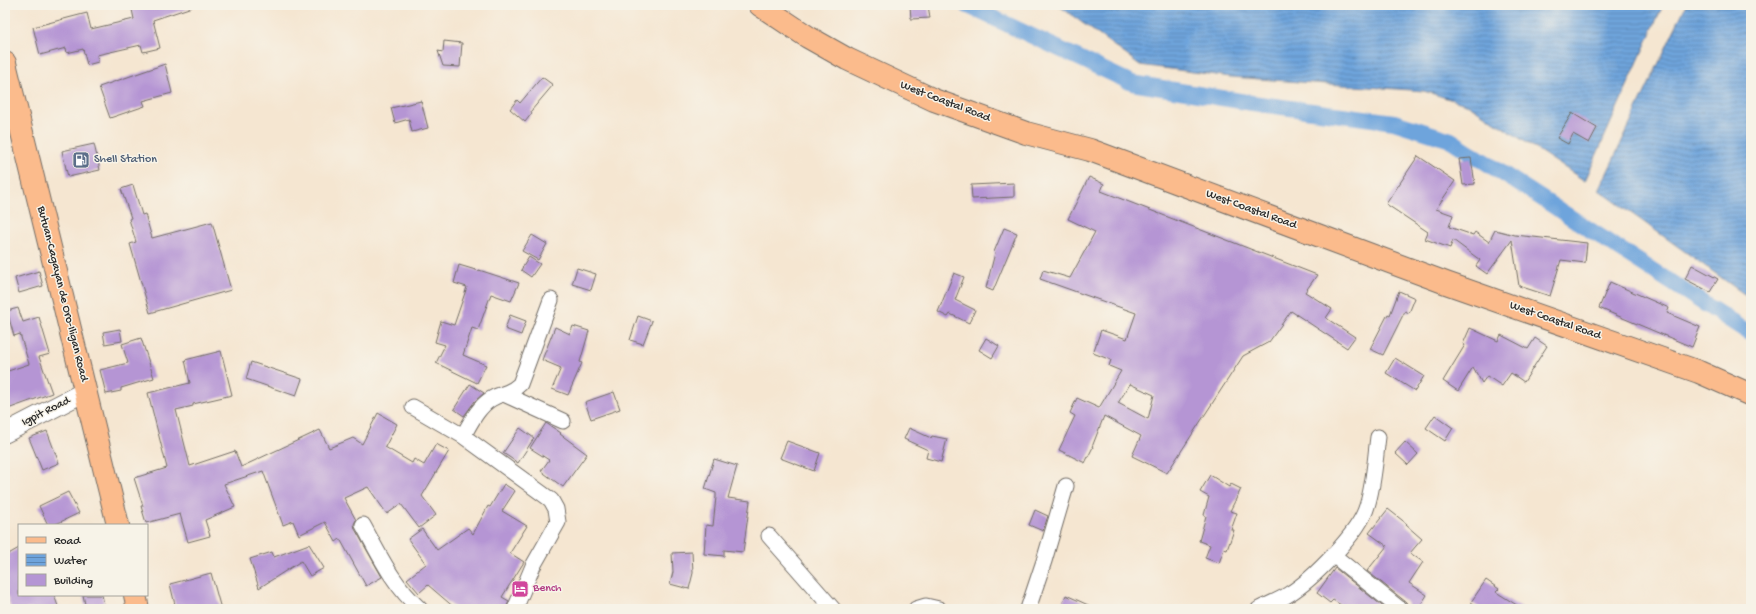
<svg xmlns="http://www.w3.org/2000/svg" width="1756" height="614" viewBox="0 0 1756 614" font-family="'Gochi Hand',sans-serif">
<style>
.water{fill:url(#water-rules);stroke:#4c6884}
.lines{fill:none;stroke-linecap:round;stroke-linejoin:round}
.canal{stroke:#6ea4dc;stroke-width:16}
.building{fill:#b595d4;fill-rule:evenodd}
.minor-casing{stroke:#726c65;stroke-width:17}
.tertiary-casing{stroke:#726c65;stroke-width:21}
.primary-casing{stroke:#726c65;stroke-width:24}
.trunk-casing{stroke:#726c65;stroke-width:24}
.minor{stroke:#fff;stroke-width:15}
.tertiary{stroke:#fff;stroke-width:19}
.primary{stroke:#fbbb8c;stroke-width:22}
.trunk{stroke:#fbbb8c;stroke-width:22}
.labels{text-anchor:middle;dominant-baseline:central;stroke-width:3;stroke-linejoin:round;paint-order:stroke}
.street-label{font-size:12px;fill:#2b2b2b;stroke:#f7f3e8}
.service-label{font-size:12px;fill:#4e5e75;stroke:#f7f3e8;text-anchor:start}
.hotel-label{font-size:12px;fill:#b23c85;stroke:#f7f3e8;text-anchor:start}
</style>
<defs>
<pattern id="water-rules" width="6" height="5" patternUnits="userSpaceOnUse"><rect width="6" height="5" fill="#6ea4dc"/><path d="M0 2.5h6" fill="none" stroke="#5b86b3"/></pattern>
</defs>
<rect width="100%" height="100%" fill="#f7f3e8"/>
<filter id="ink" filterUnits="userSpaceOnUse"><feTurbulence type="fractalNoise" baseFrequency=".025" numOctaves="2"/><feDisplacementMap in="SourceGraphic" scale="8" xChannelSelector="R" yChannelSelector="G"/><feConvolveMatrix kernelMatrix="1 2 1 2 8 2 1 2 1" color-interpolation-filters="sRGB"/></filter>
<filter id="wash" filterUnits="userSpaceOnUse"><feTurbulence type="fractalNoise" baseFrequency=".012" numOctaves="4" result="noise"/><feDisplacementMap in="SourceGraphic" scale="16" xChannelSelector="R" yChannelSelector="G"/><feGaussianBlur stdDeviation="0.9" result="paint"/><feColorMatrix in="noise" values="0 0 0 0 0 0 0 0 0 0 0 0 0 0 0 0 0 1.4 0 .05"/><feComposite in="paint" operator="in"/></filter>
<g filter="url(#wash)">
<rect width="100%" height="100%" fill="#f5e6d1"/>
<path class="water" d="M1058,5H1663L1585,181L1469,105L1424,91L1231,77L1140,65Z
M1686,5H1735L1751,12V299L1599,190Z"/>
<g class="lines">
<path class="canal" d="M966,5L1132,83L1252,103L1394,122L1451,140L1751,334"/>
</g>
<g id="blocks">
<path class="building" d="M131,5H192V7L153,20L160,48L143,52L141,45L97,55L98,62L87,65L83,49L67,53L66,48L40,55L33,27L87,13L91,29L134,19Z
M910,5H928L930,18L911,19Z
M444,41L462,43L460,67L443,66L438,51L443,52Z
M165,64L172,93L143,101L145,106L110,118L99,87Z
M542,77L553,85L531,111L532,113L525,122L510,109L517,100L520,103Z
M421,101L428,128L412,132L409,119L395,123L391,108Z
M1572,113L1597,128L1589,143L1573,134L1568,144L1557,138Z
M94,144L100,170L68,177L62,151Z
M1418,156L1455,181L1436,209L1453,215L1449,227L1473,235L1475,232L1489,242L1495,230L1515,235L1587,243L1585,263L1561,260L1550,296L1519,286L1512,240L1487,274L1476,266L1480,260L1453,240L1450,248L1425,239L1428,232L1386,204Z
M1471,158L1475,184L1463,185L1459,159Z
M1089,177L1104,184L1101,191L1317,275L1305,292L1332,309L1326,318L1355,337L1347,348L1291,311L1269,342L1243,356L1167,473L1132,456L1141,436L1104,416L1092,447H1093L1085,463L1059,450L1075,416L1070,413L1077,398L1099,408L1121,371L1109,366L1111,360L1093,353L1101,330L1127,339L1136,313L1040,279L1043,270L1070,278L1095,232L1068,219ZM1130,384L1154,395L1148,419L1118,403Z
M1014,183V197L972,199L971,185Z
M133,185L142,215L145,214L152,238L212,222L231,290L150,313L130,244L136,242L129,219L131,218L121,189Z
M1004,228L1017,233L993,291L986,288L995,253L994,252Z
M532,235L547,244L538,260L522,251Z
M529,257L540,264L531,277L521,270Z
M459,265L479,271V270L519,283L511,301L491,294L478,330L472,328L463,355L486,365L477,383L436,363L445,345L435,342L441,321L454,325L467,287L454,283Z
M1692,265L1718,279L1710,292L1685,279Z
M577,268L596,274L591,290L572,284Z
M39,271L43,286L19,293L15,278Z
M954,273L964,277L955,300L975,310L969,323L950,314L948,317L938,312Z
M1610,282L1669,308L1667,313L1700,327L1692,347L1599,308Z
M1399,291L1415,298L1409,313L1405,311L1383,355L1370,349L1388,314L1390,315Z
M18,308L23,322L39,317L50,354L39,357L52,393L5,410V372L29,364L20,334L14,336L7,311Z
M510,315L526,321L521,335L505,329Z
M638,316L652,321L643,344L630,340Z
M573,326L589,331L580,362L582,363L568,395L552,389L561,368L542,360L555,327L570,334Z
M1470,328L1498,341L1501,335L1528,349L1535,338L1547,346L1524,382L1511,373L1502,386L1487,376L1482,383L1473,367L1458,391L1443,381L1465,345L1463,344Z
M120,329L122,341L105,344L103,332Z
M141,338L154,378L121,388V391L106,394L100,370L128,363L122,344Z
M986,338L999,346L992,358L979,350Z
M221,351L232,395L193,404V406L176,410L190,466L235,451L241,467L320,430L329,448L353,438L362,444L378,413L397,424L385,447L412,463L414,459L424,465L436,444L449,451L422,496L436,515L419,528L401,504L387,514L368,487L344,498L356,520L354,524L355,529L382,577L366,586L340,539L336,542L325,522L299,535L293,521L283,525L263,471L224,484L235,507L205,520L210,536L188,542L180,514L146,523L141,506H143L134,478L167,468L148,393L190,383L185,360Z
M1395,358L1424,376L1415,391L1386,373Z
M251,362L302,379L296,396L246,379Z
M470,384L484,393L475,401L464,416L454,409Z
M614,392L620,409L591,419L585,402Z
M1435,415L1453,428L1445,441L1426,428Z
M546,423L561,433L560,434L587,454L563,487L541,471L549,460L530,448Z
M520,428L534,438L518,463L503,453Z
M909,428L931,438L932,436L947,439L941,462L926,458L928,450L904,439Z
M47,431L59,463L42,470L29,438Z
M787,441L820,453L814,471L780,458Z
M1405,442L1418,454L1408,465L1395,453Z
M714,459L737,466L728,498L750,501L743,552L724,550V556L704,554L706,525L713,526L716,497V493L705,489Z
M1210,475L1229,487L1231,484L1241,489L1230,511L1237,513L1231,530H1234L1227,550L1224,549L1219,563L1205,558L1210,545L1199,541L1206,516L1204,515L1209,497L1200,492Z
M504,484L515,491L502,511L527,526L510,553L524,562L502,597L509,601L506,609H456L428,585L419,593L407,579L426,564L408,539L422,529L437,550L468,528L473,534L488,506L490,507Z
M68,492L79,513L54,525H48L39,506Z
M1388,509L1407,524L1406,525L1422,539L1410,553L1423,562L1409,583L1427,595L1418,609H1409L1406,602L1367,571L1387,546L1369,533Z
M1035,510L1048,516L1043,531L1029,525Z
M309,544L324,568L310,576L301,561L259,588L250,559L272,552L274,557Z
M19,548V595H54L59,609H11L5,589V556Z
M692,552L693,573L689,589L670,584L673,572L672,553Z
M1335,568L1386,609H1347L1333,600L1330,603L1317,593Z
M211,573L221,609H176L170,584Z
M1486,580L1499,589L1496,592L1523,609H1481L1471,602Z
M83,595H102L105,609H86Z
M1066,595L1097,609H1060Z"/>
</g>
</g>
<g filter="url(#ink)">
<use href="#blocks" fill-opacity="0" stroke="#726c65" stroke-width="1"/>
<g class="lines">
<g class="minor-casing">
<path id="minor" d="M506,395L563,421
M413,407L463,436L551,500L556,509L558,522L533,566L515,609
M463,436C470,424 478,407 491,399C502,392 509,395 520,384L551,300
M363,525C380,556 393,585 420,609
M769,536L833,609
M1333,555L1400,609
M916,609L926,606L939,609
M1028,609L1044,561L1066,486
M1259,609C1269,604 1280,600 1289,594C1312,580 1360,532 1367,506C1374,484 1375,460 1378,437"/>
</g>
<g class="tertiary-casing">
<path id="tertiary" d="M5,433L86,391"/>
</g>
<g class="primary-casing">
<path id="primary" d="M760,5L808,37L847,59L934,100L1026,133L1090,150L1446,283L1699,372L1751,395"/>
</g>
<g class="trunk-casing">
<path id="trunk" d="M5,63L118,525
M135,595L138,609"/>
</g>
<use href="#minor" class="minor"/>
<use href="#tertiary" class="tertiary"/>
<use href="#primary" class="primary"/>
<use href="#trunk" class="trunk"/>
</g>
</g>
<defs>
<g id="fuel-square" transform="scale(0.9)"><rect x="-9" y="-9" width="18" height="18" rx="4" fill="#5c6f8a" stroke="#f7f3e8"/><path d="M-5.5-6h7V0h2V4h1.3V-2.5L3-4.5l.8-.8L6-3V5H2.5V1h-1V6h-7ZM-4.2-4.7v3.2H.2V-4.7Z" fill="#fff"/></g>
<g id="hotel-square" transform="scale(0.9)"><rect x="-9" y="-9" width="18" height="18" rx="4" fill="#d1479c" stroke="#f7f3e8"/><path d="M-6-4.5h1.5V1H6V5H4.5V3h-9V5H-6ZM-4 0a1.8 1.8 0 1 1 3.6 0ZM.5 0V-2.5h3Q6-2.5 6 0Z" fill="#fff"/></g>
</defs>
<g fill-rule="evenodd">
<use href="#fuel-square" x="81" y="160"/>
<use href="#hotel-square" x="520" y="589"/>
</g>
<g class="labels">
<g class="street-label">
<text transform="translate(945 102) rotate(21)">West Coastal Road</text>
<text transform="translate(1251 210) rotate(20)">West Coastal Road</text>
<text transform="translate(62 294) rotate(76)">Butuan-Cagayan de Oro-Iligan Road</text>
<text transform="translate(1555 321) rotate(19)">West Coastal Road</text>
<text transform="translate(46 412) rotate(-27)">Igpit Road</text>
</g>
<g class="service-label">
<text x="94" y="160">Shell Station</text>
</g>
<g class="hotel-label">
<text x="533" y="589">Bench</text>
</g>
</g>
<rect width="1756" height="614" fill="none" stroke="#f7f3e8" stroke-width="20"/>
<rect x="18" y="524" width="130" height="72" fill="#f7f3e8" stroke="#a5a39c"/>
<rect x="26" y="537" width="20" height="6" fill="#fbbb8c" stroke="#a5a39c"/>
<text x="54" y="544" font-size="12" fill="#2b2b2b">Road</text>
<rect x="26" y="554" width="20" height="12" fill="url(#water-rules)" stroke="#a5a39c"/>
<text x="54" y="564" font-size="12" fill="#2b2b2b">Water</text>
<rect x="26" y="574" width="20" height="12" fill="#b595d4" stroke="#a5a39c"/>
<text x="54" y="584" font-size="12" fill="#2b2b2b">Building</text>
</svg>
